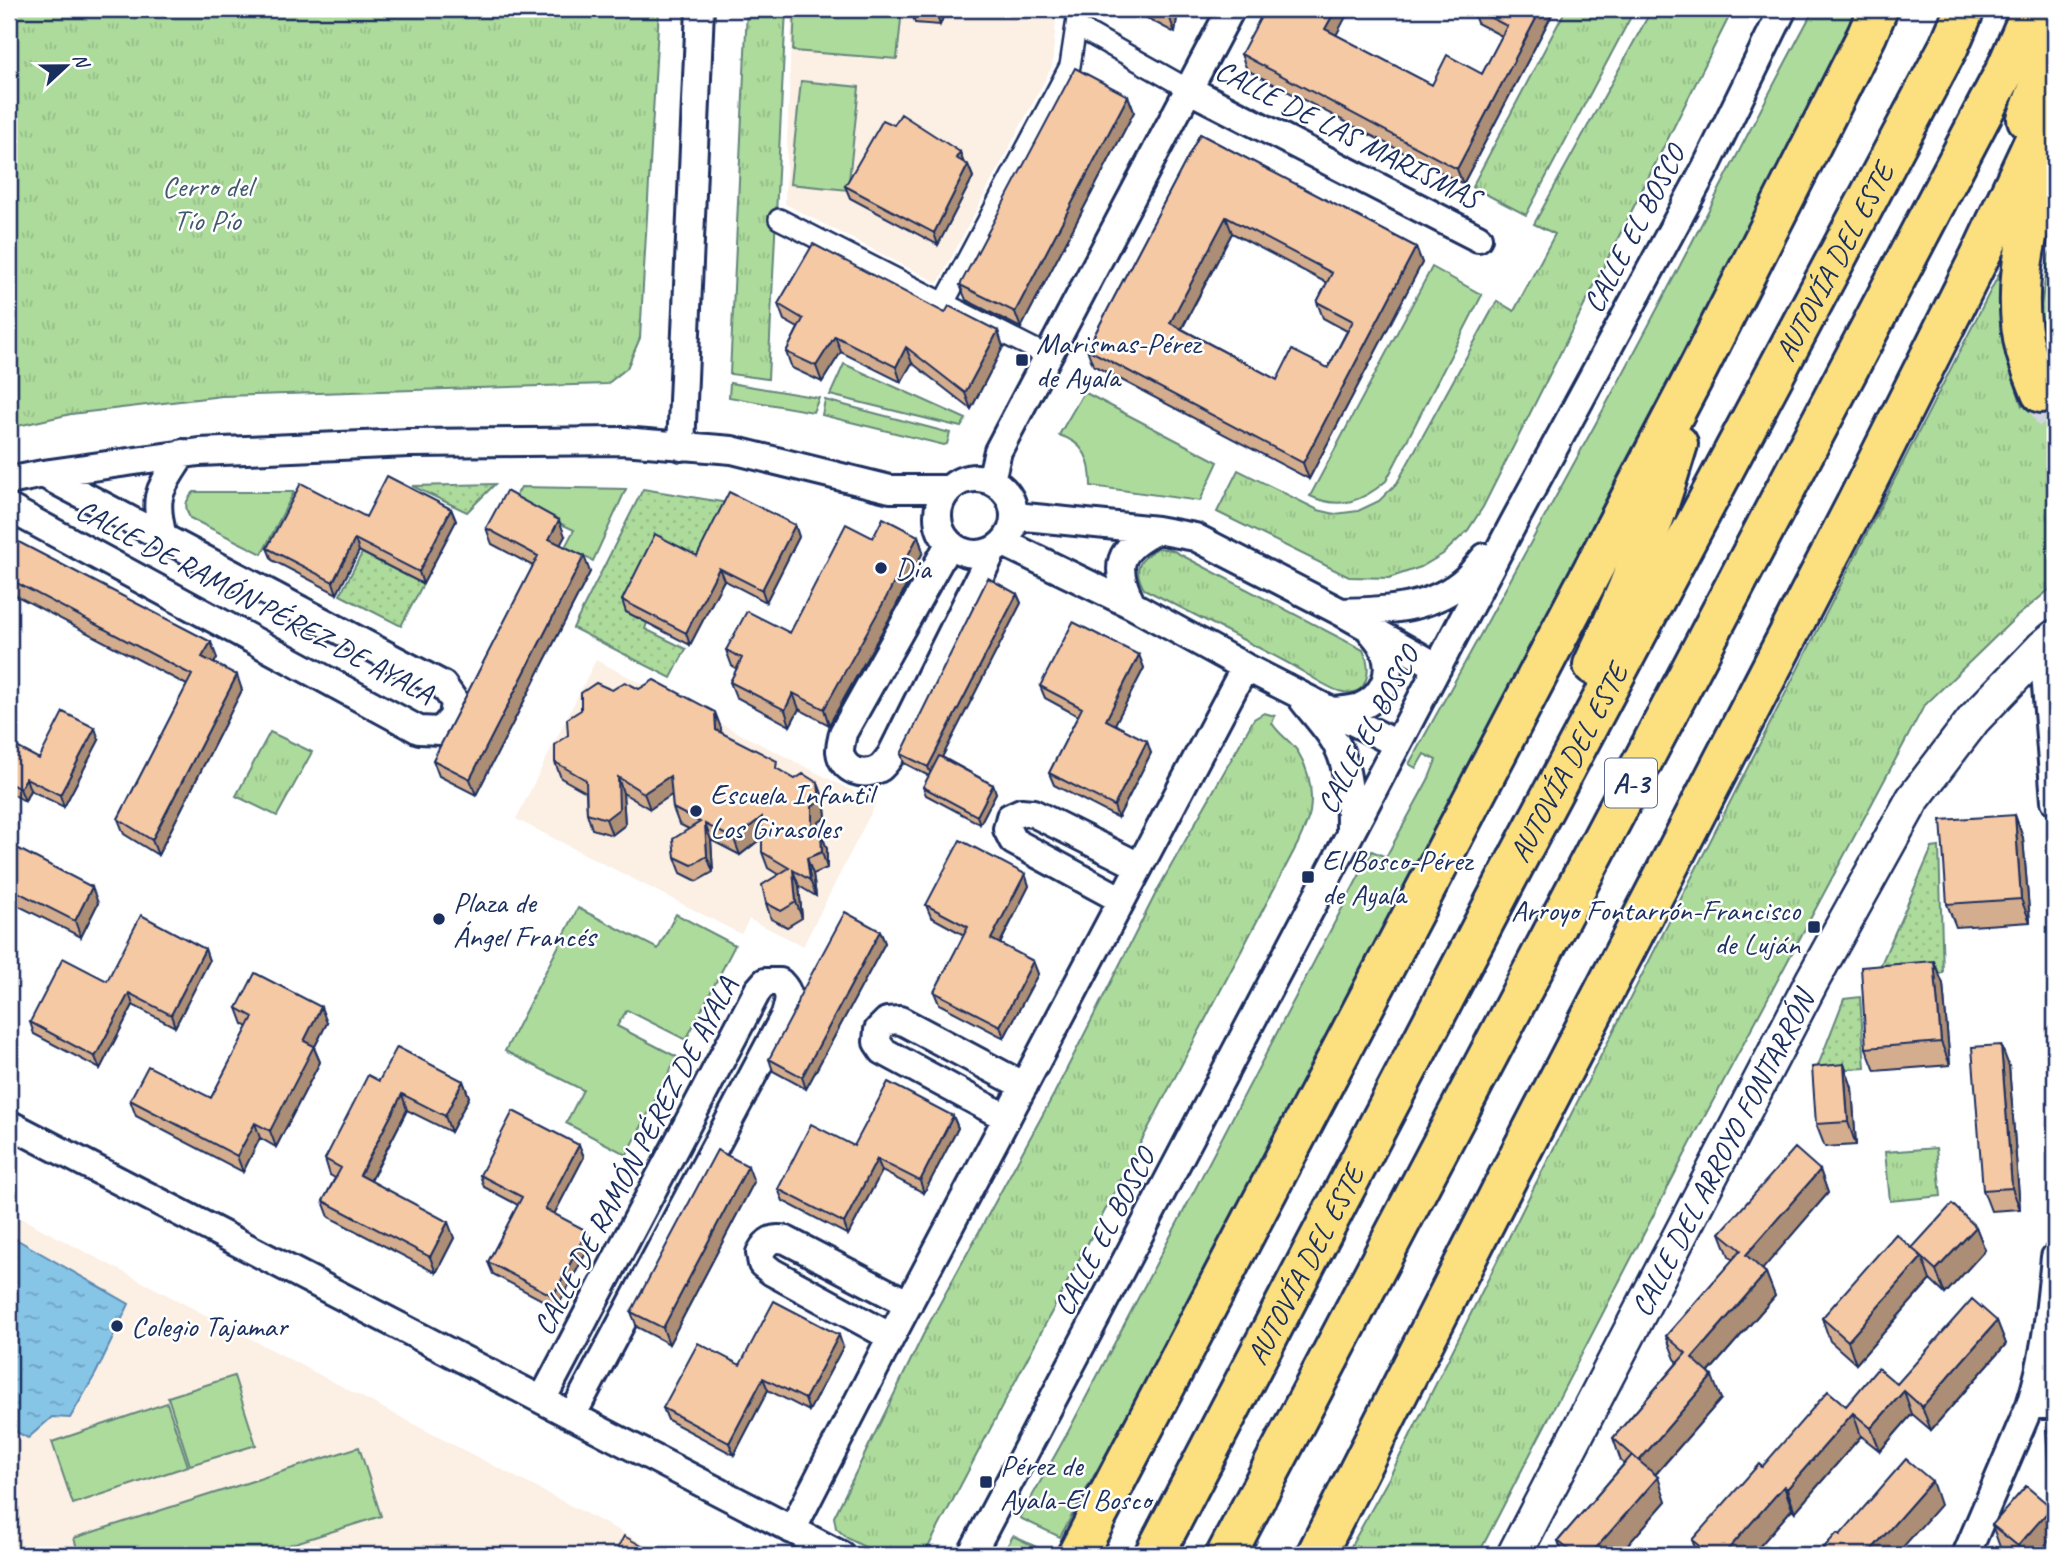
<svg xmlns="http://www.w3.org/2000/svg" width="2064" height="1564" viewBox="0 0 2064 1564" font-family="Caveat,sans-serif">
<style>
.built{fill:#fcefe4}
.grass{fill:#addb9b;stroke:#64857c;stroke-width:2}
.park{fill:url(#park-tufts);stroke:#64857c;stroke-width:2}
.garden{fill:url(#garden-dots);stroke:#64857c;stroke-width:2}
.water{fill:url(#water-ripples);stroke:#5c89b0;stroke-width:2}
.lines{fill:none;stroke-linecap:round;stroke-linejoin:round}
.motorway-tunnel{stroke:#d1d5df;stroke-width:38;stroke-dasharray:38 19;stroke-linecap:butt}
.pedestrian-casing{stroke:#1b2f5e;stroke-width:24}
.minor-casing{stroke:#1b2f5e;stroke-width:32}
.tertiary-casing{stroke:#1b2f5e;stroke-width:38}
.motorway-casing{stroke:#1b2f5e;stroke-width:44}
.pedestrian{stroke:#fff;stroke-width:19}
.minor{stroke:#fff;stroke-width:26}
.tertiary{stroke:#fff;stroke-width:33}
.motorway{stroke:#fce080;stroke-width:38}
.wall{fill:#d4ad8e;stroke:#1b2f5e;stroke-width:2;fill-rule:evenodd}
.shaded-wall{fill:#ac8d74;stroke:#1b2f5e;stroke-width:2}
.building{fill:#f6c9a5;stroke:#1b2f5e;stroke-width:2;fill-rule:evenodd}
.poi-dot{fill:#1b2f5e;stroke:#fff;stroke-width:2.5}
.labels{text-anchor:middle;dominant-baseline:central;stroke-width:5;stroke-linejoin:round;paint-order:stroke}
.shield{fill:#fff;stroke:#5f6d8e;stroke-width:2}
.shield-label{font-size:28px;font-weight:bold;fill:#1b2f5e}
.street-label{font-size:30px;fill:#1b2f5e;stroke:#fff}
.park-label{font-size:30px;fill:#405a6d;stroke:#fff}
.poi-label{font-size:30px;fill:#1b2f5e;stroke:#fff;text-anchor:start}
</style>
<defs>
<pattern id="park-tufts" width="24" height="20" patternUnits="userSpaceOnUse" patternTransform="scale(1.75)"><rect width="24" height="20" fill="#addb9b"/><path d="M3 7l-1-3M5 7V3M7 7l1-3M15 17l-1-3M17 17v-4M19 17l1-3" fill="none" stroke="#94bc88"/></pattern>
<pattern id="garden-dots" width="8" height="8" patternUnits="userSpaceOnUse" patternTransform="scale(1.75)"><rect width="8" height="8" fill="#addb9b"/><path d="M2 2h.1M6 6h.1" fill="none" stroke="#94bc88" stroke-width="1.8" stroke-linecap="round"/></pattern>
<pattern id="water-ripples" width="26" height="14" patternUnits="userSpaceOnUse" patternTransform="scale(1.75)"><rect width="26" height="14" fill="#87c5e7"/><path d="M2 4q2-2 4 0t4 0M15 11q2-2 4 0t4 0" fill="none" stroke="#6ea0be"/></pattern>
</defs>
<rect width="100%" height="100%" fill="#fff"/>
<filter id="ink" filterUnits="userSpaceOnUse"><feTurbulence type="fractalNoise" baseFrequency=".0143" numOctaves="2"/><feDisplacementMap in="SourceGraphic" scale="14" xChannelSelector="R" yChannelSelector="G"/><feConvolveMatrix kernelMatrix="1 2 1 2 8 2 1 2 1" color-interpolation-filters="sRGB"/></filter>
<g filter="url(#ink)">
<path class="built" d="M792,9H1057L1052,66L938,283L785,204Z
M596,660L876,803L803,946L749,919L741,934L516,819Z
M9,1212L444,1440L666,1555H9Z"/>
<path class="grass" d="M795,9H902L897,59L793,51Z
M1814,9H1856L1808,114L1612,487L1469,768L1409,880L1161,1355L1060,1537L1020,1518L1068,1432L1372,851L1386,857L1429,778L1436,760L1424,754L1416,768L1409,764C1480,636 1550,508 1620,379C1686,257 1748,131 1814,9Z
M801,81L859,87L848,190L790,184Z
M1432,267L1482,295L1386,481C1363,501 1340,510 1310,496Z
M844,364L966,419L961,427L830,395Z
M730,383L819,398L813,412L729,397Z
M1084,392L1218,462L1200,501L1091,486C1091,460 1085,443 1059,435Z
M825,400L950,433L947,444L944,445L822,415Z
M521,487L626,489L593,561L565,547L574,530L513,501Z
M194,492H294L262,554L190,518C184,506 185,501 194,492Z
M578,908L658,949L676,914L735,945L686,1040L627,1010L617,1026L677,1057L627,1155L566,1123L583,1090L505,1051Z
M234,1376L256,1445L190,1465L168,1397Z
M167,1403L188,1466L73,1504L52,1442Z
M359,1447L381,1516L257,1555H79L74,1538Z
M1013,1536L1049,1553L1048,1555H1002Z"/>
<path class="park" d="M9,9H659L640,338L627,368L607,384L222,396L71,414L9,428Z
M747,9H786L768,379L730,374Z
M1566,9H1635L1526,215L1472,187Z
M1652,9H1656L1672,18L1678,9H1733L1483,507L1468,530L1443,554L1421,567L1389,578L1349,577L1217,512L1238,470L1318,510L1335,514L1358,511L1379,501L1397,483L1497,301L1514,311L1555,234L1534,224Z
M2055,244V377L2040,313L2049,255Z
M2001,270L2003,318L2009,365L2022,406L2055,387V585L2015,618L1924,706L1699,1127L1478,1555H1346L1389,1478L1532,1191Z
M1158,548L1172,550L1185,557L1363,650C1373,669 1368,700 1339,691C1327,688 1301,670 1288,663C1240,638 1192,613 1144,589C1132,568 1139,559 1158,548Z
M1264,713L1275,716L1272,723C1279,735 1291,741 1298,752C1309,770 1313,791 1310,812C1308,822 1302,833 1298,843L924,1555H880L847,1538L836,1528L834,1517L926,1329L1054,1094L1158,889L1254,719Z
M270,732L312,752L277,816L236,796Z
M1936,1148L1941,1196L1890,1201L1885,1152Z"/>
<path class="garden" d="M495,484L467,512L412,486Z
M643,489L734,504L701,568L626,611L647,623L645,629L686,649L671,678L573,628Z
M362,553L423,584L401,626L340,595Z
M1939,847L1943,973L1875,978L1932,848Z
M1860,997L1865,1068L1816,1071L1844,999Z"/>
<path class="water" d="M9,1235L129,1304L96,1373L70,1418L52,1417L28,1438L9,1428Z"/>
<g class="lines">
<path class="motorway-tunnel" d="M2041,393L2055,417"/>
<g class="pedestrian-casing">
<path id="pedestrian" d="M1078,9L1076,26L1188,89
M779,219L1048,356
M944,303L1070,66L1076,26"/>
</g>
<g class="minor-casing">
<path id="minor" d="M1188,89L1478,238
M681,447L700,9
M938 516a38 38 0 1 1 76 0a38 38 0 1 1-76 0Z
M991,480L998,451L1231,9
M9,481L43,474L199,452L409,443L623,441L732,450L890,489H948
M9,508L419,730L441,731L453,717L455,702L443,685L43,474
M1015,516L1157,530L1195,537L1341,612L1438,667
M163,537C152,493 160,490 183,453
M1004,543L1132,605L1245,667L1397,744
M949,544L843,733C842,739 840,745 840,751C842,771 864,778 880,768C884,765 888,759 891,755L992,552
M1132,605C1113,565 1117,550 1157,530
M1341,612C1384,611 1433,610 1467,578C1473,572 1479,564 1485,557
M2043,647L2055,801
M1303,700C1316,717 1333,734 1341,754C1350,778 1350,805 1350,831
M1332,711C1341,710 1351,710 1360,707C1383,697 1395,672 1383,648C1380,641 1374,635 1370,630
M1122,900L1013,841L1007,829L1010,817L1021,812L1033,813L1139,866
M1007,1118L883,1051L877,1042L878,1030L887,1021L900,1020L1024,1086
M9,1124L841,1555
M891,1337L772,1272L762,1264L760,1253C767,1240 773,1237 786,1240L909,1304
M542,1400L758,990L765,982H780C792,994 789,1000 785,1015L572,1416
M2030,1405H2055
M792,1530L891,1337L1245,667
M971,1555L1513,524L1706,167L1783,9
M1966,1555L2030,1405C2046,1356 2050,1308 2055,1257"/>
</g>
<g class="tertiary-casing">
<g id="tertiary">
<path id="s1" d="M1514,1555L1812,981L1913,799L1974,719L2043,647L2055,637"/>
</g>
</g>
<g class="motorway-casing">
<g id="motorway">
<path d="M2027,119L2055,42"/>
<path d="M2041,393C2036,380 2030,366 2026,352C2009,285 2030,214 2054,151"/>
<path d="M1593,665C1628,594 1656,519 1678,444"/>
<path d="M1077,1555L1699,367L1867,35L1878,9"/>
<path id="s2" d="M1154,1555L1502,888L1949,46L1965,9"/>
<path d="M1226,1555L2006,69L2032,9"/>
<path d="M1316,1555L1508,1177L1856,504L1984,248L2055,96"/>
</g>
</g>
<use href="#pedestrian" class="pedestrian"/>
<use href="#minor" class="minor"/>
<use href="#tertiary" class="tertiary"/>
<use href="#motorway" class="motorway"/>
</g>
<path class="wall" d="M911,9H946L940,25L915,23Z
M1130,9H1178L1175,33Z
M1472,9H1555L1463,184L1247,70L1241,54L1336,35L1432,85L1482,74L1502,36L1477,23Z
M1128,96L1134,112L1021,328L966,300L960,285Z
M1200,134L1416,247L1422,263L1309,479L1093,365L1087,349ZM1232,233L1327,283L1317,302L1323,318L1347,331L1328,368L1277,380L1182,329Z
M960,152L963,162L968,165L973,177L938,245L850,198L845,186Z
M778,304L945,313L998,331L1003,347L971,409L912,363L901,382L841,352L822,382L792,368L786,352L798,328L784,320Z
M451,509L456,521L423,584L359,551L337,594L272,560L267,548L366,517Z
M795,525L799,537L766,602L724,580L690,645L626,612L622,600Z
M486,528L565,536L560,544L590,572L476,795L439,776L433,760L533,566L492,544Z
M918,536L923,552L892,614L829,725L799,709L790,726L736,697L730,682L737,669L732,666L726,650L790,633L873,538Z
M9,537L217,658L214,663L242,690L158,855L124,834L118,819L187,685L9,592Z
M1017,594L1021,603L942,757L993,785L996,793L980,824L926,795L923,787L929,776L904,763L901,754Z
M1139,655L1144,668L1115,724L1151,753L1118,818L1054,785L1049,773L1078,716L1045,698L1040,686Z
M639,689L721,728V733L824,799L826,817L818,823V831L821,833L827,849V868L813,874L816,896L799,886L802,918L787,927L771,919L766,903L779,875L768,868L762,852V838L740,855L711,840L713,872L697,881L681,873L675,857L689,829L679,824L673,808L672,794L650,809L623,793L625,825L612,835L592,829L587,813L586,792L561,778L555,762L568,735L612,690Z
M99,740L64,807L30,790L25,801L9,792V743L39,759Z
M2015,815L2023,838L2030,922L1956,927L1947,904Z
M9,844L98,903L81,937L17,905L9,921Z
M1025,874L1029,886L1000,944L1033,961L1038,974L1004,1038L939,1004L934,992L964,935L931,917L926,905Z
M880,931L885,943L806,1089L773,1071L769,1059Z
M205,949L209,961L175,1027L133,1005L100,1069L34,1034L30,1022L107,981Z
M1943,984L1950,1065L1875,1071L1866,1048Z
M237,1008L327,1023L314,1048L320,1062L276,1147L260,1138L243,1172L136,1116L130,1100L211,1098L248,1027L243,1024Z
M1844,1064L1852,1088L1856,1145L1825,1147L1816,1124Z
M2009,1066L2020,1209L1991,1211L1983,1190Z
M379,1081H463L469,1097L451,1132L407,1110L371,1181L454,1238L436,1273L329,1217L323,1201L335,1178L330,1175L325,1159Z
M953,1116L958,1128L924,1193L882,1171L848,1235L783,1201L778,1189L854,1146Z
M579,1145L584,1157L554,1214L591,1243L557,1308L493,1274L488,1262L518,1205L484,1187L480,1175Z
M1820,1170L1828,1193L1762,1269L1766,1273L1775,1296L1709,1372L1721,1399L1655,1475L1666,1501L1619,1555H1563L1558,1541L1624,1464L1621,1461L1613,1438L1678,1362L1675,1359L1666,1336L1733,1260L1729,1256L1720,1233Z
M754,1182L669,1344L637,1327L631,1312Z
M1976,1227L1985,1250L1945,1294L1930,1280L1856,1364L1830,1341L1822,1318L1913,1249Z
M1997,1321L2006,1344L1931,1430L1912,1414L1880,1451L1861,1436L1795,1512L1792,1509L1752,1555H1698L1692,1540L1762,1467L1897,1384Z
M843,1347L809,1411L768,1390L734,1455L668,1420L663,1408L740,1365Z
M2055,1430V1534L2037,1555H2010L2000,1547L1992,1525L2051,1507Z"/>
<path class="shaded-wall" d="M937,9H946L940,25L936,13Z
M1167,9H1178L1175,33L1167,10Z
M1336,9H1350L1331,45L1325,29Z
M1541,9H1555L1463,184L1457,169Z
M1128,96L1134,112L1021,328L1015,312Z
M960,152L964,164L956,158Z
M968,165L973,177L938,245L934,233Z
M1226,217L1232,233L1176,339L1170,323Z
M1416,247L1422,263L1309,479L1303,463Z
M998,331L1003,347L971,409L965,393Z
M835,336L841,352L822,382L816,366Z
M906,347L912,363L901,382L896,367Z
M451,509L456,521L423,584L419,572Z
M559,520L565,536L555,555L549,539Z
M795,525L799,537L766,602L762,590Z
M918,536L923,552L892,614L829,725L824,709Z
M355,539L359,551L337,594L333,582Z
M584,556L590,572L476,795L470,779Z
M719,568L724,580L690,645L686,633Z
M1017,594L1021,603L932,777L928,767Z
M211,642L217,658L208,673L202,657Z
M1139,655L1144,668L1111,732L1106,720Z
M237,675L242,690L158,855L152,840Z
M793,693L799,709L790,726L785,710Z
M715,712L721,728L722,746L716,730Z
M95,728L99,740L64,807L60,795Z
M1147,741L1151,753L1118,818L1114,806Z
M670,776L676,792L650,809L644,793Z
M618,777L623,793L625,825L612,835L606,819Z
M26,778L30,790L25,801L20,789Z
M818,783L824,799L826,817L818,823V845L812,829V807Z
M993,785L996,793L980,824L977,816Z
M2015,815L2023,838L2030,922L2021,899Z
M762,817L768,833L740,855L734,839Z
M705,824L711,840L713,872L707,856Z
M821,833L827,849V868L822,852Z
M807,858L813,874L816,896L810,880Z
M793,870L799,886L802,918L796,902Z
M1025,874L1029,886L996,951L991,939Z
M92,887L98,903L81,937L75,921Z
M12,889L17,905L9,921V894Z
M880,931L885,943L806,1089L802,1077Z
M205,949L209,961L175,1027L171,1015Z
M1033,961L1038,974L1004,1038L1000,1026Z
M1934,961L1943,984L1950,1065L1941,1042Z
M129,993L133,1005L100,1069L95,1057Z
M321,1007L327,1023L314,1048L320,1062L276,1147L270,1131L304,1041Z
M2001,1045L2009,1066L2020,1209L2012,1188Z
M1844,1064L1852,1088L1856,1145L1848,1122Z
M463,1081L469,1097L451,1132L445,1116Z
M402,1094L407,1110L365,1191L360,1175Z
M953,1116L958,1128L924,1193L920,1181Z
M255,1123L260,1138L243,1172L237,1156Z
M579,1145L584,1157L550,1222L545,1209Z
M877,1159L882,1171L848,1235L844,1223Z
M748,1166L754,1182L669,1344L663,1328Z
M1820,1170L1828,1193L1755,1278L1746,1255Z
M448,1222L454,1238L436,1273L430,1257Z
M1976,1227L1985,1250L1945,1294L1936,1270Z
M587,1231L591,1243L557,1308L553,1296Z
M1922,1257L1930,1280L1856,1364L1848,1341Z
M1766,1273L1775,1296L1701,1381L1692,1358Z
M1997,1321L2006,1344L1931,1430L1922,1407Z
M839,1335L843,1347L809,1411L805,1399Z
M1712,1376L1721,1399L1647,1484L1639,1461Z
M763,1378L768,1390L734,1455L729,1443Z
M1904,1391L1912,1414L1880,1451L1871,1428Z
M1853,1413L1861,1436L1795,1512L1787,1489Z
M1658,1477L1666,1501L1619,1555H1590Z
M1932,1481L1940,1505L1896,1555H1867Z
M1784,1486L1792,1509L1752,1555H1723Z
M2051,1508L2055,1520V1534L2037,1555H2021L2018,1546Z"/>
<path class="building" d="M911,9H937L936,13L911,11Z
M1265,9H1336L1325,29L1432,85L1447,55L1482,74L1507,26L1474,9H1541L1457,169L1241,54Z
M1075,68L1128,96L1015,312L960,285Z
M901,114L960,152L956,158L968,165L934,233L845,186L883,120L894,125Z
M1200,134L1416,247L1303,463L1087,349ZM1226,217L1332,273L1317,302L1353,321L1328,368L1292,350L1277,380L1170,323Z
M813,244L945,313L949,306L998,331L965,393L906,347L896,367L835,336L816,366L786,352L803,319L778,304Z
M387,476L451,509L419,572L355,539L333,582L267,548L301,483L366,517Z
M506,491L559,520L549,539L584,556L470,779L433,760L538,556L486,528Z
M729,492L795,525L762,590L719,568L686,633L622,600L655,534L697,556Z
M883,518L918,536L886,598L824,709L793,693L785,710L730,682L742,658L726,650L747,611L790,633L846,524L873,538Z
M9,537L211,642L202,657L237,675L152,840L118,819L192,675L9,579Z
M988,578L1017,594L928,767L901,754Z
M1073,622L1139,655L1106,720L1147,741L1114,806L1049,773L1082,708L1040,686Z
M654,680L715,712L716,730L777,761L776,768L795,779L803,774L818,783L820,801L812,807V829L821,833L822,852L807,858L810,880L793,870L796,902L781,911L766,903L762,885L789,868L762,852V817L734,839L705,824L707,856L692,865L675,857L673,839L700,822L673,808L670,776L644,793L618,777L619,809L606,819L587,813L586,780L555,762V745L568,735L567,719L581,710V693L596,683L612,690L625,682L639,689Z
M63,712L95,728L60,795L26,778L20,789L9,783V743L39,759Z
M939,756L993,785L977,816L923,787Z
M2015,815L2021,899L1947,904L1941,820Z
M960,840L1025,874L991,939L1033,961L1000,1026L934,992L968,927L926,905Z
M9,844L92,887L75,921L12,889L9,894Z
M845,912L880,931L802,1077L769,1059L795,1010L798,999Z
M141,915L205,949L171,1015L129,993L95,1057L30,1022L63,958L107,981Z
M1934,961L1941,1042L1866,1048L1861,967Z
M255,973L321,1007L304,1041L314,1046L270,1131L255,1123L237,1156L130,1100L148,1066L211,1098L253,1017L237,1008Z
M2001,1045L2012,1188L1983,1190L1972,1047Z
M397,1047L463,1081L445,1116L402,1094L360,1175L448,1222L430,1257L323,1201L341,1168L325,1159L368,1075L379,1081Z
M1844,1064L1848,1122L1816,1124L1812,1067Z
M888,1082L953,1116L920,1181L877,1159L844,1223L778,1189L811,1124L854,1146Z
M513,1111L579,1145L545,1209L587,1231L553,1296L488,1262L522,1197L480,1175Z
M1795,1148L1820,1170L1746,1255L1766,1273L1692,1358L1712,1376L1639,1461L1613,1438L1686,1353L1666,1336L1741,1250L1720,1233Z
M717,1150L748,1166L663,1328L631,1312Z
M1952,1204L1976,1227L1936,1270L1912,1248Z
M1896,1234L1922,1257L1848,1341L1822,1318Z
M1972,1299L1997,1321L1922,1407L1904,1391L1871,1428L1853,1413L1787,1489L1784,1486L1723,1555H1710L1692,1540L1759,1464L1762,1467L1828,1391L1846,1406L1878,1368L1897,1384Z
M774,1301L839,1335L805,1399L763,1378L729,1443L663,1408L698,1343L740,1365Z
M2046,1430H2055V1511L2051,1508L2018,1546L1992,1525L2026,1486L2051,1507Z
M1632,1455L1658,1477L1590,1555H1575L1558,1541Z
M1906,1459L1932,1481L1867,1555H1817L1837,1533L1840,1535Z
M624,1536L658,1555H614Z"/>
</g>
<g class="poi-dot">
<rect x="1015" y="353" width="14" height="14" rx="3.5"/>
<circle cx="881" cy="568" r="7"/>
<circle cx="696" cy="811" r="7"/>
<rect x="1301" y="870" width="14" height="14" rx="3.5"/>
<circle cx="439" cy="919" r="7"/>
<rect x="1807" y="920" width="14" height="14" rx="3.5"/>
<circle cx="117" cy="1326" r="7"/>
<rect x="979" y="1475" width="14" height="14" rx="3.5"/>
</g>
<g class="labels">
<rect class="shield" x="1605" y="758.5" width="52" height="49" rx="5"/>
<g class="shield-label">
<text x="1631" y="783">A-3</text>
</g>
<g class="street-label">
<text transform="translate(1348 134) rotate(27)">CALLE DE LAS MARISMAS</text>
<text transform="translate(1634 229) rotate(-62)">CALLE EL BOSCO</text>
<text stroke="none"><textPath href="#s2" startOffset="1461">AUTOVÍA DEL ESTE</textPath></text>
<text transform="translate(255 601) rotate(28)">CALLE DE RAMÓN PÉREZ DE AYALA</text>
<text transform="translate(1368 730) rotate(-62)">CALLE EL BOSCO</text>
<text stroke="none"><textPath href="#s2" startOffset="894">AUTOVÍA DEL ESTE</textPath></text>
<text stroke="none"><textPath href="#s1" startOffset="452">CALLE DEL ARROYO FONTARRÓN</textPath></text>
<text transform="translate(635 1156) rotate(-62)">CALLE DE RAMÓN PÉREZ DE AYALA</text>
<text transform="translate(1104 1232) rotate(-62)">CALLE EL BOSCO</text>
<text stroke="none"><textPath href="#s2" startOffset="327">AUTOVÍA DEL ESTE</textPath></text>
</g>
<g class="park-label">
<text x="207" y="186">Cerro del<tspan x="207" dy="34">Tío Pío</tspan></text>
</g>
<g class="poi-label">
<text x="1036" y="343">Marismas-Pérez<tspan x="1036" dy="34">de Ayala</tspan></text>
<text x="895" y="568">Dia</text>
<text x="710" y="794">Escuela Infantil<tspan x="710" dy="34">Los Girasoles</tspan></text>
<text x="1322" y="860">El Bosco-Pérez<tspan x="1322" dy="34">de Ayala</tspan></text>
<text x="453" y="902">Plaza de<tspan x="453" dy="34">Ángel Francés</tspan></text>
<text x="1800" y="910" text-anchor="end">Arroyo Fontarrón-Francisco<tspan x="1800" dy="34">de Luján</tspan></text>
<text x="131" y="1326">Colegio Tajamar</text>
<text x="1000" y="1465">Pérez de<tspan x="1000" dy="34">Ayala-El Bosco</tspan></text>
</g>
</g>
<rect width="2064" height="1564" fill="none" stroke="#fff" stroke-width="35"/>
<rect x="18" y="18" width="2029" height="1529" fill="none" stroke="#1b2f5e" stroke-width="2.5" filter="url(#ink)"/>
<g transform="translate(66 66) rotate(68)" stroke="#ffffff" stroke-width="5" paint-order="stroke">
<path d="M0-5L12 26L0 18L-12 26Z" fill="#1b2f5e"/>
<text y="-10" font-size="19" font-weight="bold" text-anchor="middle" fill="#1b2f5e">N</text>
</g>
</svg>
